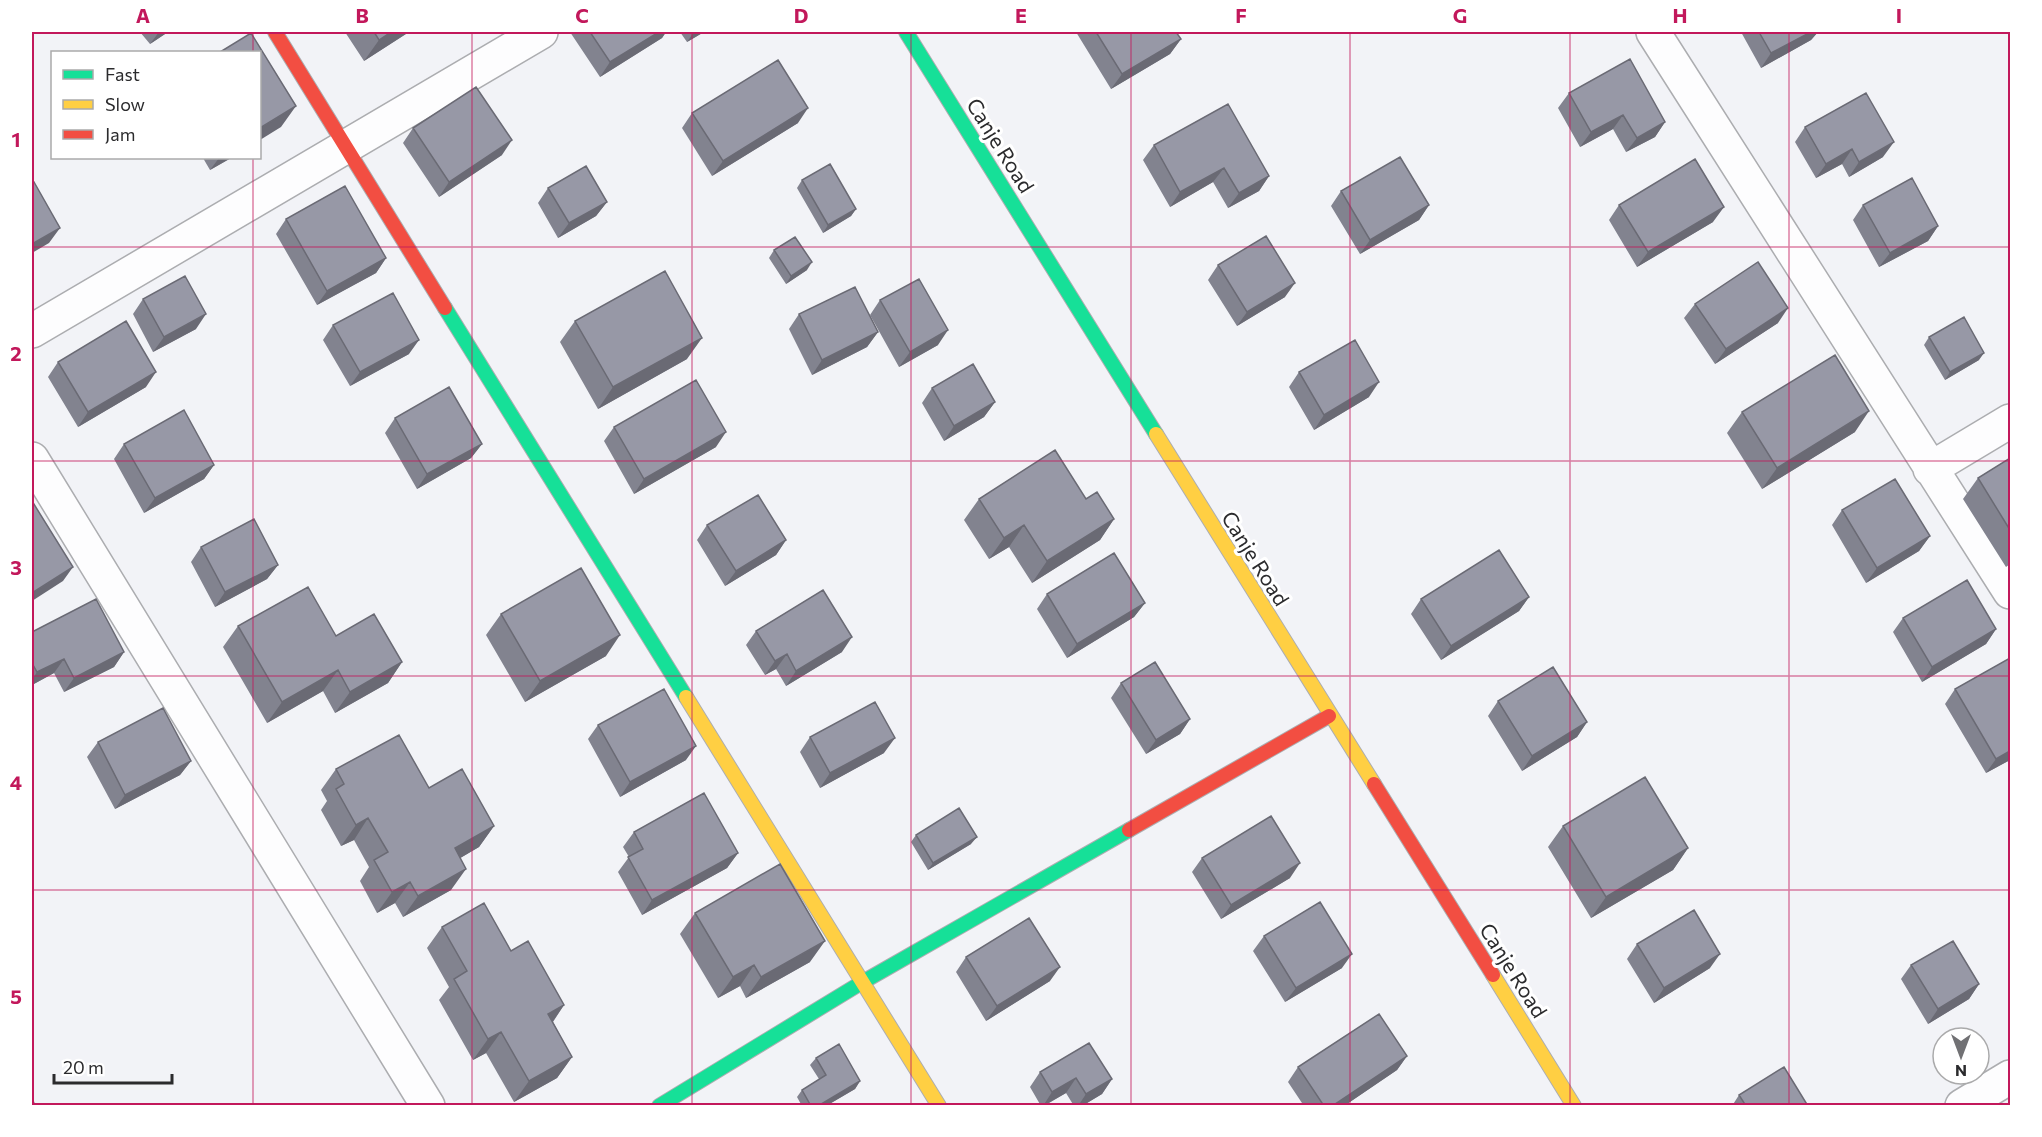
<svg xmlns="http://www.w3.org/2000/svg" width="2042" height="1137" viewBox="0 0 2042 1137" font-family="Commissioner,sans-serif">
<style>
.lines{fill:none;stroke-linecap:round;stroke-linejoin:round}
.street-casing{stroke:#acadb0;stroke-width:36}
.fast-casing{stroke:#acadb0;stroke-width:16}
.slow-casing{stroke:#acadb0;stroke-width:16}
.jam-casing{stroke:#acadb0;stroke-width:16}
.street{stroke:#fdfdfe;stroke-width:33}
.fast{stroke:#16e098;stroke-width:14}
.slow{stroke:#ffcf43;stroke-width:14}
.jam{stroke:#f24e42;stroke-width:14}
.wall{fill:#82838f}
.shaded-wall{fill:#6a6a74}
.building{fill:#9798a6;stroke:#6a6a74;stroke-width:1.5}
.grid{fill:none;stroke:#c2185b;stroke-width:1.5;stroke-opacity:0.55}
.labels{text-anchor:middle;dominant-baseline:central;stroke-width:6;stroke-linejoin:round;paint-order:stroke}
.street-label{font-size:21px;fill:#2b2b2d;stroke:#fff}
.neatline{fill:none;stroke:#c2185b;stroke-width:2}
.grid-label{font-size:20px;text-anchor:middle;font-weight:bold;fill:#c2185b}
</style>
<rect width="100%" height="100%" fill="#f2f3f7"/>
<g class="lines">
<g class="street-casing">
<path id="street" d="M1653,32L2010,592
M32,331L541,32
M32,459L428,1106
M1930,469L2010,421
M1962,1106L2010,1077"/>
</g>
<g class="fast-casing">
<path id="fast" d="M906,32L1156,434
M445,308L686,697
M659,1106L861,983L1129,830"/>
</g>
<g class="slow-casing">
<path id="slow" d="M1156,434L1374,784
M686,697L939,1106
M1493,975L1574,1106"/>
</g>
<g class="jam-casing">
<path id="jam" d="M275,32L445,308
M1374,784L1493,975
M1129,830L1329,716"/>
</g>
<use href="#street" class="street"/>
<use href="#fast" class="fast"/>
<use href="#slow" class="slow"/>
<use href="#jam" class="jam"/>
</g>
<path class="wall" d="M140,32H168L150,44Z
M345,32H409L364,61Z
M570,32H666L662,38L600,77Z
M680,32H704L687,42Z
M1076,32H1176L1181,39L1170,54L1111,89Z
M1741,32H1818L1811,40L1761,68Z
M1569,93L1665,122L1655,137L1626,152L1613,129L1580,147L1558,108Z
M692,113L798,123L712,176L682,128Z
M1805,127L1883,157L1849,177L1842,164L1816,178L1795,142Z
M413,128L502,155L439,197L403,143Z
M1154,145L1269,176L1259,191L1228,208L1213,182L1170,207L1143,160Z
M203,158H231L210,170Z
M802,180L856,209L851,216L823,233L797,188Z
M548,188L607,202L596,216L558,238L538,203Z
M1341,191L1429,205L1419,220L1360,254L1331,206Z
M1619,205L1713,222L1637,267L1609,220Z
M1863,205L1938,226L1928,241L1879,267L1853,220Z
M286,219L386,258L376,273L317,305L276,234Z
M774,250L807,270L786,284L769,258Z
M1218,265L1285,297L1237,326L1208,280Z
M143,299L196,329L153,352L133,314Z
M880,300L938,345L899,367L870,315Z
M1695,304L1778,323L1715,364L1684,318Z
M799,314L878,332L867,347L812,375L789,329Z
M575,321L687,359L598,409L560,342Z
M333,325L409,354L350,386L323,340Z
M1929,337L1979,360L1945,380L1924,345Z
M58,362L146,387L78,427L48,377Z
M1299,372L1369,397L1314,430L1289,387Z
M932,388L995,402L984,417L944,441L922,403Z
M1742,412L1855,432L1762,489L1727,433Z
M395,418L482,444L471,458L417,489L385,433Z
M614,427L716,447L634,494L604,441Z
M124,444L214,465L204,479L144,513L114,459Z
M2010,458V564L2006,567L1963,499L1978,478Z
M979,499H1086L1114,519L1100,540L1032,583L1009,547L989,559L964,520Z
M1842,510L1930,536L1919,551L1866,583L1832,525Z
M707,525L786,540L776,555L725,586L697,540Z
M201,547L278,565L267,579L215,607L191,562Z
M1047,594L1145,603L1134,617L1067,658L1037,609Z
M1529,597L1519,611L1441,660L1411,614L1421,599Z
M501,614L606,656L525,702L486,635Z
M1903,618L1996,629L1986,644L1922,682L1893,632Z
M238,626L336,636L402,662L388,683L335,713L323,691L267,723L223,647Z
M756,631L842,652L786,686L776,669L765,675L746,645Z
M32,632L124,652L114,667L64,692L54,673L32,685Z
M2010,658V760L1986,773L1945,704L1955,689Z
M1121,683L1190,719L1180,734L1146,754L1111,698Z
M1498,701L1587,722L1577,737L1522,771L1488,716Z
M598,725L686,760L620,797L588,739Z
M810,737L884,753L820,788L800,752Z
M98,742L191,761L180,775L115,809L87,757Z
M336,769L429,788L494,826L479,847L460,858L451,890L403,917L395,903L377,913L360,881L369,867L354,840L341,846L321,810L327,801L321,790Z
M1563,826L1688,848L1673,870L1591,918L1548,847Z
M634,832L738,853L727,868L642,915L618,872L629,857L623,847Z
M916,835L971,844L928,870L911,842Z
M1202,858L1290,878L1221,919L1192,872Z
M695,913L810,962L746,998L740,986L718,998L680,934Z
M442,927L511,951L564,1005L553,1022L572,1057L557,1078L514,1102L486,1053L473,1060L439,1000L449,987L427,948Z
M1264,936L1342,968L1285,1002L1253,951Z
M1637,944L1710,968L1654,1003L1627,959Z
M966,957L1050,981L986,1021L956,972Z
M1911,965L1979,984L1969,999L1928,1024L1901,979Z
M1407,1056L1397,1070L1344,1106H1304L1288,1082L1298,1067Z
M816,1058L860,1081L855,1089L826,1106H802L797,1097L802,1090L819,1079L810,1065Z
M1040,1072L1112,1079L1102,1094L1082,1106H1074L1066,1093L1044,1106H1041L1030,1087Z
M1739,1095L1808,1106H1732Z"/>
<path class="shaded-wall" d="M159,32H168L150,44Z
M391,32H409L364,61L379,40Z
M659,32H666L662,38L600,77L610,62Z
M694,32H704L687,42Z
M1811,32H1818L1811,40L1761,68L1771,53Z
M1181,39L1170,54L1111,89L1122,74Z
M296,106L281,127L260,140V128Z
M808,108L798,123L712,176L723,161Z
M1623,115L1613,129L1580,147L1591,132Z
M1665,122L1655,137L1626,152L1637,138Z
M512,140L502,155L439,197L449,182Z
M1894,142L1883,157L1849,177L1859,162Z
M1852,149L1842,164L1816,178L1826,164Z
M219,158H231L210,170Z
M1224,168L1213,182L1170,207L1180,192Z
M1269,176L1259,191L1228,208L1239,193Z
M607,202L596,216L558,238L569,223Z
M1429,205L1419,220L1360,254L1370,240Z
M1724,207L1713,222L1637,267L1648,252Z
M856,209L851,216L823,233L828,225Z
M1938,226L1928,241L1879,267L1890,253Z
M60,228L49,243L32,253V244Z
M386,258L376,273L317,305L327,291Z
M812,262L807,270L786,284L791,276Z
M1295,283L1285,297L1237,326L1247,312Z
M1788,308L1778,323L1715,364L1726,349Z
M206,314L196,329L153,352L164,337Z
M948,330L938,345L899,367L910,352Z
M878,332L867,347L812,375L822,360Z
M702,338L687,359L598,409L613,387Z
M419,340L409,354L350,386L360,372Z
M1984,353L1979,360L1945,380L1950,372Z
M156,372L146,387L78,427L88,412Z
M1379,382L1369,397L1314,430L1324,415Z
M995,402L984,417L944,441L954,426Z
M1869,411L1855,432L1762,489L1777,468Z
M726,432L716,447L634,494L644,479Z
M482,444L471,458L417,489L427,474Z
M214,465L204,479L144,513L155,498Z
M1114,519L1100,540L1032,583L1047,561Z
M1024,525L1009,547L989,559L1004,538Z
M1930,536L1919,551L1866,583L1877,568Z
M786,540L776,555L725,586L736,571Z
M278,565L267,579L215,607L225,592Z
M73,567L63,581L32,601V593Z
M1529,597L1519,611L1441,660L1451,646Z
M1145,603L1134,617L1067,658L1077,644Z
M1996,629L1986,644L1922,682L1932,667Z
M620,635L606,656L525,702L540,681Z
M852,637L842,652L786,686L796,671Z
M124,652L114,667L64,692L74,678Z
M787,654L776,669L765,675L775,661Z
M64,659L54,673L32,685V680L37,672Z
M402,662L388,683L335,713L350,692Z
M338,670L323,691L267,723L282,702Z
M1190,719L1180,734L1146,754L1156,740Z
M1587,722L1577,737L1522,771L1532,756Z
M895,738L884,753L820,788L830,773Z
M696,746L686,760L620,797L630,782Z
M2010,751V760L1986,773L1996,759Z
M191,761L180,775L115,809L125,795Z
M368,818L354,840L341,846L356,825Z
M494,826L479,847L440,870L455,848Z
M977,837L971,844L928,870L933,863Z
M1688,848L1673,870L1591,918L1606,897Z
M738,853L727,868L642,915L652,900Z
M1300,863L1290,878L1221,919L1231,905Z
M466,869L451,890L403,917L418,896Z
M410,882L395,903L377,913L392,892Z
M825,941L810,962L746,998L761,977Z
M1352,954L1342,968L1285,1002L1296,988Z
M1720,954L1710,968L1654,1003L1664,988Z
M754,965L740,986L718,998L733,977Z
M1060,967L1050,981L986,1021L997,1006Z
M1979,984L1969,999L1928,1024L1938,1009Z
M564,1005L549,1027L548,1014Z
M501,1032L486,1053L473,1060L488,1039Z
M1407,1056L1397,1070L1344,1106H1332Z
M572,1057L557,1078L514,1102L529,1081Z
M1076,1078L1066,1093L1043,1106L1052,1092Z
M1112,1079L1102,1094L1082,1106H1078L1086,1094Z
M860,1081L855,1089L826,1106H818Z"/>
<path class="building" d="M374,32H391L379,40Z
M590,32H659L610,62Z
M1096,32H1176L1181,39L1122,74Z
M1759,32H1811L1771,53Z
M251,33L296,106L260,128V52H220Z
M1630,59L1665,122L1637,138L1623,115L1591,132L1569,93Z
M778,60L808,108L723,161L692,113Z
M476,87L512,140L449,182L413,128Z
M1866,93L1894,142L1859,162L1852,149L1826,164L1805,127Z
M1228,104L1269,176L1239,193L1224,168L1180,192L1154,145Z
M1400,157L1429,205L1370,240L1341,191Z
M1695,159L1724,207L1648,252L1619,205Z
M830,164L856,209L828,225L802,180Z
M586,166L607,202L569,223L548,188Z
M1912,178L1938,226L1890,253L1863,205Z
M34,182L60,228L32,244V183Z
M345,186L386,258L327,291L286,219Z
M1266,236L1295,283L1247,312L1218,265Z
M795,237L812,262L791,276L774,250Z
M1758,262L1788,308L1726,349L1695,304Z
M665,271L702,338L613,387L575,321Z
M185,276L206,314L164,337L143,299Z
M919,279L948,330L910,352L880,300Z
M855,287L878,332L822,360L799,314Z
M393,293L419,340L360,372L333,325Z
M1964,317L1984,353L1950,372L1929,337Z
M126,321L156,372L88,412L58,362Z
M1355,340L1379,382L1324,415L1299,372Z
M1835,355L1869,411L1777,468L1742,412Z
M973,364L995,402L954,426L932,388Z
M696,380L726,432L644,479L614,427Z
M449,387L482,444L427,474L395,418Z
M184,410L214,465L155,498L124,444Z
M1055,450L1086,499L1097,492L1114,519L1047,561L1024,525L1004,538L979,499Z
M2010,458V530L1978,478Z
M1895,479L1930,536L1877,568L1842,510Z
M758,495L786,540L736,571L707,525Z
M32,501L73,567L32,593Z
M254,519L278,565L225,592L201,547Z
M1499,550L1529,597L1451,646L1421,599Z
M1114,553L1145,603L1077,644L1047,594Z
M581,568L620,635L540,681L501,614Z
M1967,580L1996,629L1932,667L1903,618Z
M308,587L336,636L374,614L402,662L350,692L338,670L282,702L238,626Z
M823,590L852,637L796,671L787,654L775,661L756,631Z
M96,599L124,652L74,678L64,659L37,672L32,663V632Z
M2010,658V751L1996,759L1955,689Z
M1155,662L1190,719L1156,740L1121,683Z
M1553,667L1587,722L1532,756L1498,701Z
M664,689L696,746L630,782L598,725Z
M875,702L895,738L830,773L810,737Z
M163,708L191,761L125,795L98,742Z
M399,735L429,788L462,769L494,826L455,848L466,869L418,896L410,882L392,892L374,860L388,852L368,818L356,825L336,789L344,784L336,769Z
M1645,777L1688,848L1606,897L1563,826Z
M704,793L738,853L652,900L628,857L643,849L634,832Z
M959,808L977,837L933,863L916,835Z
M1271,816L1300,863L1231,905L1202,858Z
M780,864L825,941L761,977L754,965L733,977L695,913Z
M1320,902L1352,954L1296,988L1264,936Z
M484,903L511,951L528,941L564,1005L548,1014L572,1057L529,1081L501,1032L488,1039L454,979L467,971L442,927Z
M1694,910L1720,954L1664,988L1637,944Z
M1029,918L1060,967L997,1006L966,957Z
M1953,941L1979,984L1938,1009L1911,965Z
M1379,1014L1407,1056L1332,1106H1324L1298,1067Z
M1089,1043L1112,1079L1086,1094L1076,1078L1052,1092L1040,1072Z
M839,1044L860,1081L818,1106H811L802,1090L826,1075L816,1058Z
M1784,1067L1808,1106H1746L1739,1095Z
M32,1098L35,1106H32Z"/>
<path class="grid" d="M253,32V52M472,32V1106M692,32V1106M911,32V1106M1131,32V1106M1350,32V1106M1570,32V1106M1789,32V1106M253,158V1106M32,247H2010M32,461H2010M32,676H2010M32,890H2010"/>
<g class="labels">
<g class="street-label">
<text transform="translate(1001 145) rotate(58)">Canje Road</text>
<text transform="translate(1256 558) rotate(58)">Canje Road</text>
<text transform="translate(1514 970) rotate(58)">Canje Road</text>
</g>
</g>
<rect width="2042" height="1137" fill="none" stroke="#ffffff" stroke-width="66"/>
<rect x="51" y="51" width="210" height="108" fill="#ffffff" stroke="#aaaaab" stroke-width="1.5"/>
<rect x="63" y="70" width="30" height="9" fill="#16e098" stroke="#aaaaab" stroke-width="1.5"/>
<text x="105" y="81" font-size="18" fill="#2b2b2d">Fast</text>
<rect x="63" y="100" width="30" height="9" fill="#ffcf43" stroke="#aaaaab" stroke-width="1.5"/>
<text x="105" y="111" font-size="18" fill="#2b2b2d">Slow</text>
<rect x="63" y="130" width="30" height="9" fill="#f24e42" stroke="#aaaaab" stroke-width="1.5"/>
<text x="105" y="141" font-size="18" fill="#2b2b2d">Jam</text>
<g transform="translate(1961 1056) rotate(180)"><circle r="28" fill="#ffffff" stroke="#aaaaab" stroke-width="1.5"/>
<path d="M0-4.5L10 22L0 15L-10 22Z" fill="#717174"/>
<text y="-9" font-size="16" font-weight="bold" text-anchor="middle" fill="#2b2b2d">N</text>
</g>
<path d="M54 1074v9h118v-9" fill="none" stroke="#2b2b2d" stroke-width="3"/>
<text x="63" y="1074" font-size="18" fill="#2b2b2d" stroke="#ffffff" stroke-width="4.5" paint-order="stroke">20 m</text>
<rect x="33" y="33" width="1976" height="1071" class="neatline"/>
<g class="grid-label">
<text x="143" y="23">A</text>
<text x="362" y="23">B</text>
<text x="582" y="23">C</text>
<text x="801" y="23">D</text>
<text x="1021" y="23">E</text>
<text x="1241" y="23">F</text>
<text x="1460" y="23">G</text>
<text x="1680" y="23">H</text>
<text x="1899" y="23">I</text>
<text x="16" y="147">1</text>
<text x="16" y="361">2</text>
<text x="16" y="575">3</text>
<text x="16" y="790">4</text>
<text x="16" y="1004">5</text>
</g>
</svg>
